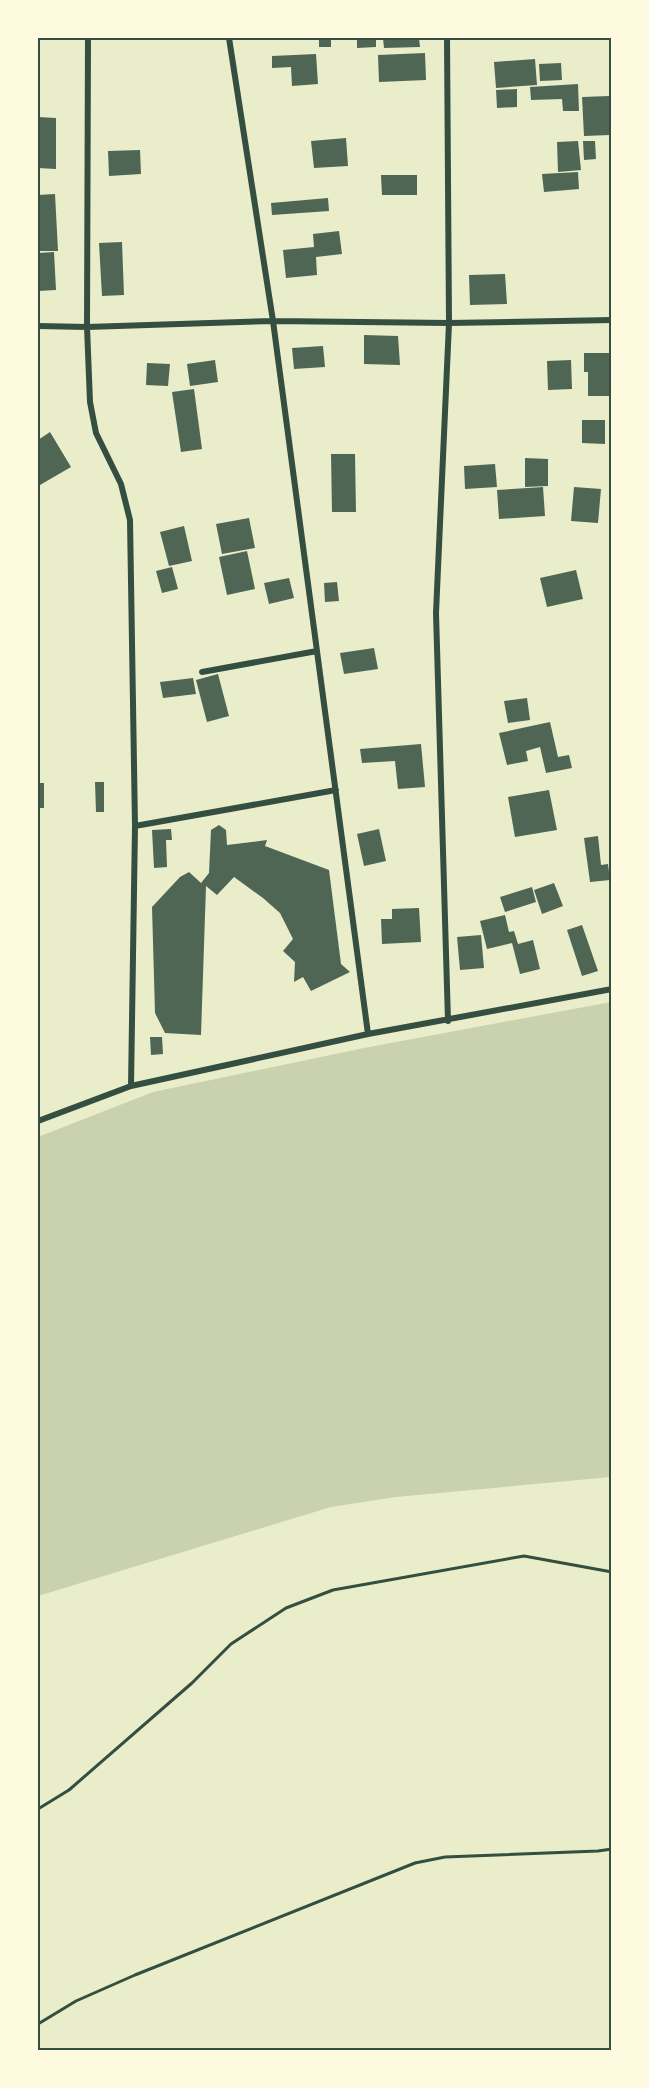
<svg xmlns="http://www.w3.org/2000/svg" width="649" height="2088" viewBox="0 0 649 2088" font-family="Signika,sans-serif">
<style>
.green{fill:#cad2ad}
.building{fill:#4f6655}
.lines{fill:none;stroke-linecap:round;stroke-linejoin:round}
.path{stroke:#344e41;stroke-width:3}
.minor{stroke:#344e41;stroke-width:6}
.neatline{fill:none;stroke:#344e41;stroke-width:2}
</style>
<rect width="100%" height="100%" fill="#e9edc9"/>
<path class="green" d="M611,1002V1477L396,1497L331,1507L38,1596V1137L153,1092L364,1048Z"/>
<path class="building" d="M319,38H331V47H319Z
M357,38H376V47L357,48Z
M383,38H419L420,47L384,48Z
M425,53L426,80L379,82L378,55Z
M316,54L318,84L292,86L291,67L272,68V56Z
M535,59L537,85L496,88L494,62Z
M561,63L562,80L540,81L539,64Z
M578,84L579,111H563L562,99L531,100L530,87Z
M517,89V107L497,108L496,90Z
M609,96L610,135L584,136L582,97Z
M38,117L56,118V169L38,168Z
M346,138L348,166L314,168L311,141Z
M578,141L581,170L558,172L557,142Z
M583,141H595L596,159L584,160Z
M140,150L141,174L109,176L108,151Z
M578,172L579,189L544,192L542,174Z
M381,175H417V195H382Z
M55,194L58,251H38V195Z
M328,198L329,211L272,215L271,203Z
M339,231L342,254L316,257L317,275L286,278L283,250L314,247L313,234Z
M122,242L124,295L102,296L99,243Z
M54,252L56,290L38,291V253Z
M505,274L507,304L470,305L469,275Z
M364,335L398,336L400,365L364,364Z
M323,346L325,367L294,369L292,348Z
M584,353H609V396H588V372H584Z
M215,360L218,382L190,386L187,364Z
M571,360L572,389L548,390L547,361Z
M147,363L170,364L168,386L146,385Z
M194,389L202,449L181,452L172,392Z
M582,420H605V444L582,443Z
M50,432L71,467L40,485L38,482V440Z
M331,454H355L356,512H332Z
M525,458L548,459V486L525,487Z
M495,464L497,487L465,489L464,466Z
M543,487L545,516L499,519L497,490Z
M574,487L601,489L598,523L571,521Z
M249,518L255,548L222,554L216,524Z
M184,526L192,561L169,566L160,532Z
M247,551L255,589L227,595L219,557Z
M172,567L178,589L162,593L156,571Z
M576,570L583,599L547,607L540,578Z
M289,578L294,598L269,604L264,583Z
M337,582L339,601L325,602L324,583Z
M374,648L378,669L344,674L340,653Z
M218,674L229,716L207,722L196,680Z
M193,678L196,694L163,698L160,682Z
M527,698L530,720L508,723L504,701Z
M550,722L558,757L569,755L572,768L546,773L540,747L526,751L528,761L507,765L499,733Z
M421,744L425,787L398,789L395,761L362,763L360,749Z
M95,782H104V812H96Z
M38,783H44V808H38Z
M549,790L557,830L515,837L508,797Z
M219,825L226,830L227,845L267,840L265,846L329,870L341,964L350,972L311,991L303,977L294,982L295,962L283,951L293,939L280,913L263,898L234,877L217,895L206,886L201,1035L165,1033L155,1013L152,907L180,877L189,872L201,883L209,873L211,830Z
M171,829L172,840H166L167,867L154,868L152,830Z
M379,829L386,861L364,866L357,834Z
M598,836L601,865L608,864L610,880L590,882L584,838Z
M554,883L563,906L542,914L534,890Z
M532,887L536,902L505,912L500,897Z
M419,908L421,942L382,944L381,919H392V909Z
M505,915L509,932L514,931L518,944L533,940L540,969L520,974L512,943L487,949L480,921Z
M582,925L598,971L582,976L567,930Z
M481,935L484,968L460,970L457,937Z
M150,1037H162L163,1054L151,1055Z"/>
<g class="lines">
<path class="path" d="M38,1809L69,1790L192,1683L231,1644L286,1608L333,1590L524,1556L612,1572
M38,2024L76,2001L135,1975L415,1863L445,1857L598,1851L612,1849"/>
<path class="minor" d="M88,38L87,327L90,402L96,433L121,484L130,520L135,826L131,1086
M229,38L273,321L368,1034
M447,38L449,323L436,613L448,1021
M38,326L87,327L273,321L449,323L612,320
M202,672L317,651
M135,826L336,790
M38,1121L131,1086L368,1034L612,989"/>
</g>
<rect width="649" height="2088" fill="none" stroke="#fefae0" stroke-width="78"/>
<rect x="39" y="39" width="571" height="2010" class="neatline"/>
</svg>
